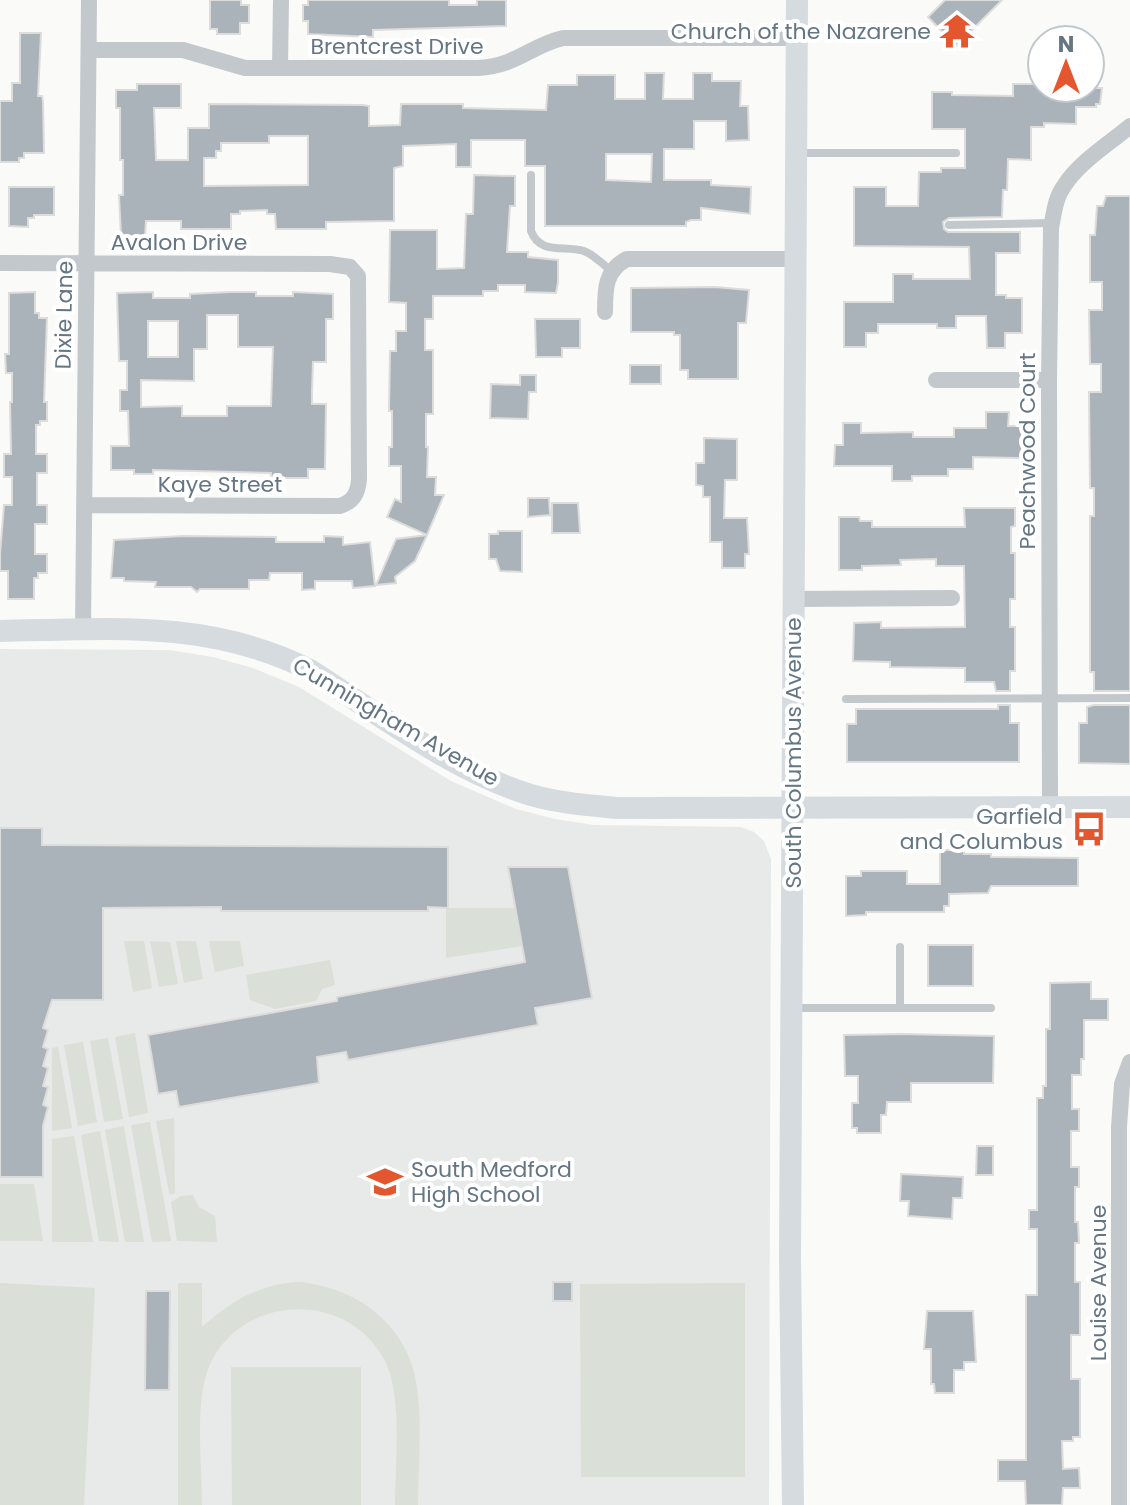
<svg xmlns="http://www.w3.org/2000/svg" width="1130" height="1505" viewBox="0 0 1130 1505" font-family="Poppins,sans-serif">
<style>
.built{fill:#e8e9e9}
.green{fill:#dadfd7}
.building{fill:#aab3b9;stroke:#dcdcda;stroke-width:2;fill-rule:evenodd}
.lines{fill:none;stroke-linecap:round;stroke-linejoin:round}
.lane{stroke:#c3c8cc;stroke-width:8}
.street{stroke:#c3c8cc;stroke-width:16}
.secondary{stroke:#d6dbdf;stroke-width:22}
.labels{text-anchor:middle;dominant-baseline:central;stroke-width:8;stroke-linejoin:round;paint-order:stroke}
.poi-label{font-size:22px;fill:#657683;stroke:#fff;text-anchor:end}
.street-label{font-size:22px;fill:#657683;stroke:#fff}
</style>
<rect width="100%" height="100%" fill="#fafaf8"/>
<path class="built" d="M0,649L169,650L213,657L253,668L299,687L451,781L516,809L555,819L594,825L741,827L754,832L764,841L771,859L769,1505H0Z"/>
<path class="green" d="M446,908H515L522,946L446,958Z
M124,941H144L152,988L133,992Z
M150,941L170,942L178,984L159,987Z
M176,941H196L203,979L184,983Z
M209,941H240L244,966L215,972Z
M330,960L335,985L322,989L316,1001L275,1009L250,1000L246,975Z
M135,1033L148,1113L129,1117L115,1037Z
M108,1038L123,1119L104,1122L90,1041Z
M83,1042L97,1122L78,1126L64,1045Z
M58,1047L72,1128L52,1131V1048Z
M174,1118L175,1193L172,1195L169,1193L156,1121Z
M150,1122L171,1241L152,1242L131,1125Z
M124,1126V1127L144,1242H125L105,1130Z
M100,1131L119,1242L99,1241L81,1135Z
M74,1136L93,1242H52V1139Z
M0,1184H34L43,1241H0Z
M193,1195L199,1207L215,1216L217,1242L177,1241L171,1202L181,1196Z
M298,1282C355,1287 405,1322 416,1381C423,1421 418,1465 418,1505H395C395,1465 403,1396 385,1361C347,1287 235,1294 207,1372C195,1407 202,1467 202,1505H178V1283H202V1327C232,1301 257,1285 298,1282Z
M0,1283L95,1288L84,1505H0Z
M745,1283V1477H581L580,1284Z
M231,1367H361V1505H232Z"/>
<path class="building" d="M210,0H241V5H249V23H240V34H217V29H210Z
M308,0H449V5H477V0H506V26L373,30V37L308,34V21H303V5H308Z
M945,0H1002L956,46L928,17Z
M20,33H41L38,96H42L43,101L44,153H24V158H19V162H0V101H12V83H20Z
M645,73H664L663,99H693V73H712V81H741L740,106H748L749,140L726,141V121H694V149H664V180H711V185L751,187L750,214L701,208V220H691L686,222V226H545V166H525V140H471V167H456V144L403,146V166L394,168V221L326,222V229H276L275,214H267V210L240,211V214H231V229H181V221H146L145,236H121L119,195H123V160H120V108H116V90H137V84H181V108H154L156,160H188V128H209V104L363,105L369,106V126L400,125L401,104H463V108L546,110L548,85H577V75H615V99H645ZM269,136H308V185L204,186V158H216V151H221V143H269ZM606,154H652L651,182L606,180Z
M1013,84H1042V88H1102L1100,104H1096V107H1076V124L1044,123V127H1031V160L1008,159L1007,190H1003L1002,217L949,218L943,222L944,229L948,232H1020V253H996V295H1006V298H1022V333H1005V348H987L986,316H956V328H937V324H878V333H866V347H844V302H893V274H913V279H970L969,247L854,246V187H886V206H918L919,172H941V168H965V129H932V92H952V95L1013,96Z
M474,175L515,176V206H510L507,252H528V257L558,260V282L556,293L525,292V285H498V291H483V296H433V319H425V350H433V414H426V447H428L427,477H436L435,495H444L427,535L387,517L395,499L401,502V466H389V447H392V411H389L390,351H396V331H406V303L389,302L390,230H437V269L464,268L466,214H473Z
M9,187H54V215H34V218H28V227L9,226Z
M1106,196H1130V691H1094V672H1090V516H1094V488H1090L1089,392H1101V364H1090L1089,310H1102V282H1090V235H1095L1097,206H1103Z
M715,287L749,290L746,323H738V379H688V370H680V335H674V332H631V288Z
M35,292V313H39V318H47L44,402H47V421H40V425H36V454H47V473H37V505H47V524H35V554H47V573H38V578H34V599H8V571H0V554L4,505H12V477H4V454H11L10,402H12V373H6L5,354H9V293Z
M153,292V298H190V294L230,292H256V296H293V292L333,294V319H326V362H313L312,390V404H326L325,469H308V478H271V473L153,470V474H134V470H111V446H129L128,411H120V390H127V361H119L117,293ZM207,315H238V347H273L271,406H227V416H182V406L141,407V380L194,381V349H207ZM148,321H178V357H148Z
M535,319H580V348H562V357H536Z
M630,365H661V384H630Z
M520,375H536V392H529L528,419L490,418L491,384L520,385Z
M986,412H1009L1008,426H1022V458L973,457V469H948V476H912V481H892V466H834L835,445H843V423H861V433L913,432V437H954V428H986Z
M704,438L737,439V480H725L724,518H747L749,554H745V568H722V542H710V497H703V486L696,485V463H704Z
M528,498H549L550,515L528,517Z
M552,503H578L580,533H552Z
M964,508H1015V526L1011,527V553H1015V599H1010V627H1015V671H1010V691H996L994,682H965V668L890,667V662L853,661L854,623L881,622V628L965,627L964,566H936V559L900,560L901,565L862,566V570H839V517H859L860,521H872V527H965Z
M498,531H522V572L500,571L496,559H489V534H498Z
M427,535L415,561L395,577L396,583L376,585L396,539Z
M183,536L276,537V542H324V536L343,537V545L370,542L375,586L353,588L352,581H315V589L302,590V573H270L269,580H249V589H200L197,592L191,587H155L156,582L124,581V578H111L114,540Z
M998,705H1010V723H1019V762H847V724H856V709H998Z
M1094,705H1130V764L1079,763V723H1087V707Z
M0,828H42V845L448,847V908L428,907V911H221V907L103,908V1000H52L43,1028L48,1030L43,1047L48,1049L43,1066L48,1068L43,1086L48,1087L43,1105L48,1107L43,1126V1177H0Z
M940,850H964V854H991V857L1078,858V886H991L988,893L949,894V906H944V912H866V915L846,916V876H861V871H907V884H940Z
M508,867H568L592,998L535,1008L538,1025L348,1060L346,1052L317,1057L319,1083L179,1107L176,1091L158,1094L148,1035L337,1001V997L525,962Z
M928,945H973V986H928Z
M1091,982V999H1108V1020H1084V1059H1081V1075H1072V1109H1079V1131H1071V1167H1079V1187H1075V1222H1078L1079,1243H1075V1282H1080V1335H1071V1379H1080V1437H1073V1441H1062L1063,1469L1079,1468L1080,1488H1063L1062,1505H1026L1025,1481H998V1460H1026V1295H1037V1229H1029V1210H1037V1098H1043V1086H1046V1029H1050V983Z
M902,1034L994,1036L993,1083H911V1102H887L886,1115H881V1133H857V1128H852V1103H858V1076H845L844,1035Z
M977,1146H993V1175H976Z
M901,1174L963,1177L962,1198H953L952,1219L908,1216L909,1201H900Z
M553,1282H572V1301H553Z
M146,1291H170L169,1390H145Z
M927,1311H973L976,1362H964V1370H954V1393H935L934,1384H931V1349H924Z"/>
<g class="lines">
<path class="lane" d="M798,153H956
M531,175V231C540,255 564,245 584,251C594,255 603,264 611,271
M949,225L1051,223
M846,699L1130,698
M900,947V1008
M792,1008H991"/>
<path class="street" d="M89,50H183L245,68H478C516,66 530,46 563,38H797
M280,68L281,0
M0,263L330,264L350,267L358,276L359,479C358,493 354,501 340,506L84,505
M605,312C605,289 605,270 627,259H797
M936,380H1049
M794,599L952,598
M83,630L89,0
M1050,807L1049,380L1051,228C1054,214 1055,198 1064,186C1079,162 1109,144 1130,126
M1119,1505V1127L1122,1084L1130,1062"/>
<path class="secondary" d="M0,631C110,629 209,619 310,670C379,714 452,771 531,795C559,803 588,805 617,808L1130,807
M793,1505L790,1258L797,0"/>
</g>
<defs>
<g id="temple-bare" transform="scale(2.76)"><path d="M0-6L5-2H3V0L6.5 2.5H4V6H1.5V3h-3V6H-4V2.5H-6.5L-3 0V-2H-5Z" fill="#e4572e" stroke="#fff" stroke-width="2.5" paint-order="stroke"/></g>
<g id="bus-bare" transform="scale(2.76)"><path d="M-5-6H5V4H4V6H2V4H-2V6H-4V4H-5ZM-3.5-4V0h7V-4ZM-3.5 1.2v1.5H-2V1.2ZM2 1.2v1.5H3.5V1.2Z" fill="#e4572e" stroke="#fff" stroke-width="2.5" paint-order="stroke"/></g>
<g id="school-bare" transform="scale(2.76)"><path d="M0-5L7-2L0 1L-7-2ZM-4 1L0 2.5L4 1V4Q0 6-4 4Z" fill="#e4572e" stroke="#fff" stroke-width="2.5" paint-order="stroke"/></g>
</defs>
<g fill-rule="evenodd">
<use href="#temple-bare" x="957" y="31"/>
<use href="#bus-bare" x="1089" y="829"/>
<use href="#school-bare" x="385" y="1182"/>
</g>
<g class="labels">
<g class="poi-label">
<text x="931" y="31">Church of the Nazarene</text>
<text x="1063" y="816">Garfield<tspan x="1063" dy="25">and Columbus</tspan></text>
<text x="411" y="1169" text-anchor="start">South Medford<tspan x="411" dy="25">High School</tspan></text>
</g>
<g class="street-label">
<text x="397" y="46">Brentcrest Drive</text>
<text x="179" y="242">Avalon Drive</text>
<text transform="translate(64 315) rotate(-89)">Dixie Lane</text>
<text transform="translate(1027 451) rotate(-90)">Peachwood Court</text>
<text x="220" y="484">Kaye Street</text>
<text transform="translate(396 722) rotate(30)">Cunningham Avenue</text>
<text transform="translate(793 753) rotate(-90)">South Columbus Avenue</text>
<text transform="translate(1098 1283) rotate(-90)">Louise Avenue</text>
</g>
</g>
<g transform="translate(1066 64)"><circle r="38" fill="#ffffff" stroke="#c1c8cd" stroke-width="2"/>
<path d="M0-6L14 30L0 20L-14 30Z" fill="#e4572e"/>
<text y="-12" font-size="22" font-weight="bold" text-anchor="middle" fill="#657683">N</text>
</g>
</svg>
